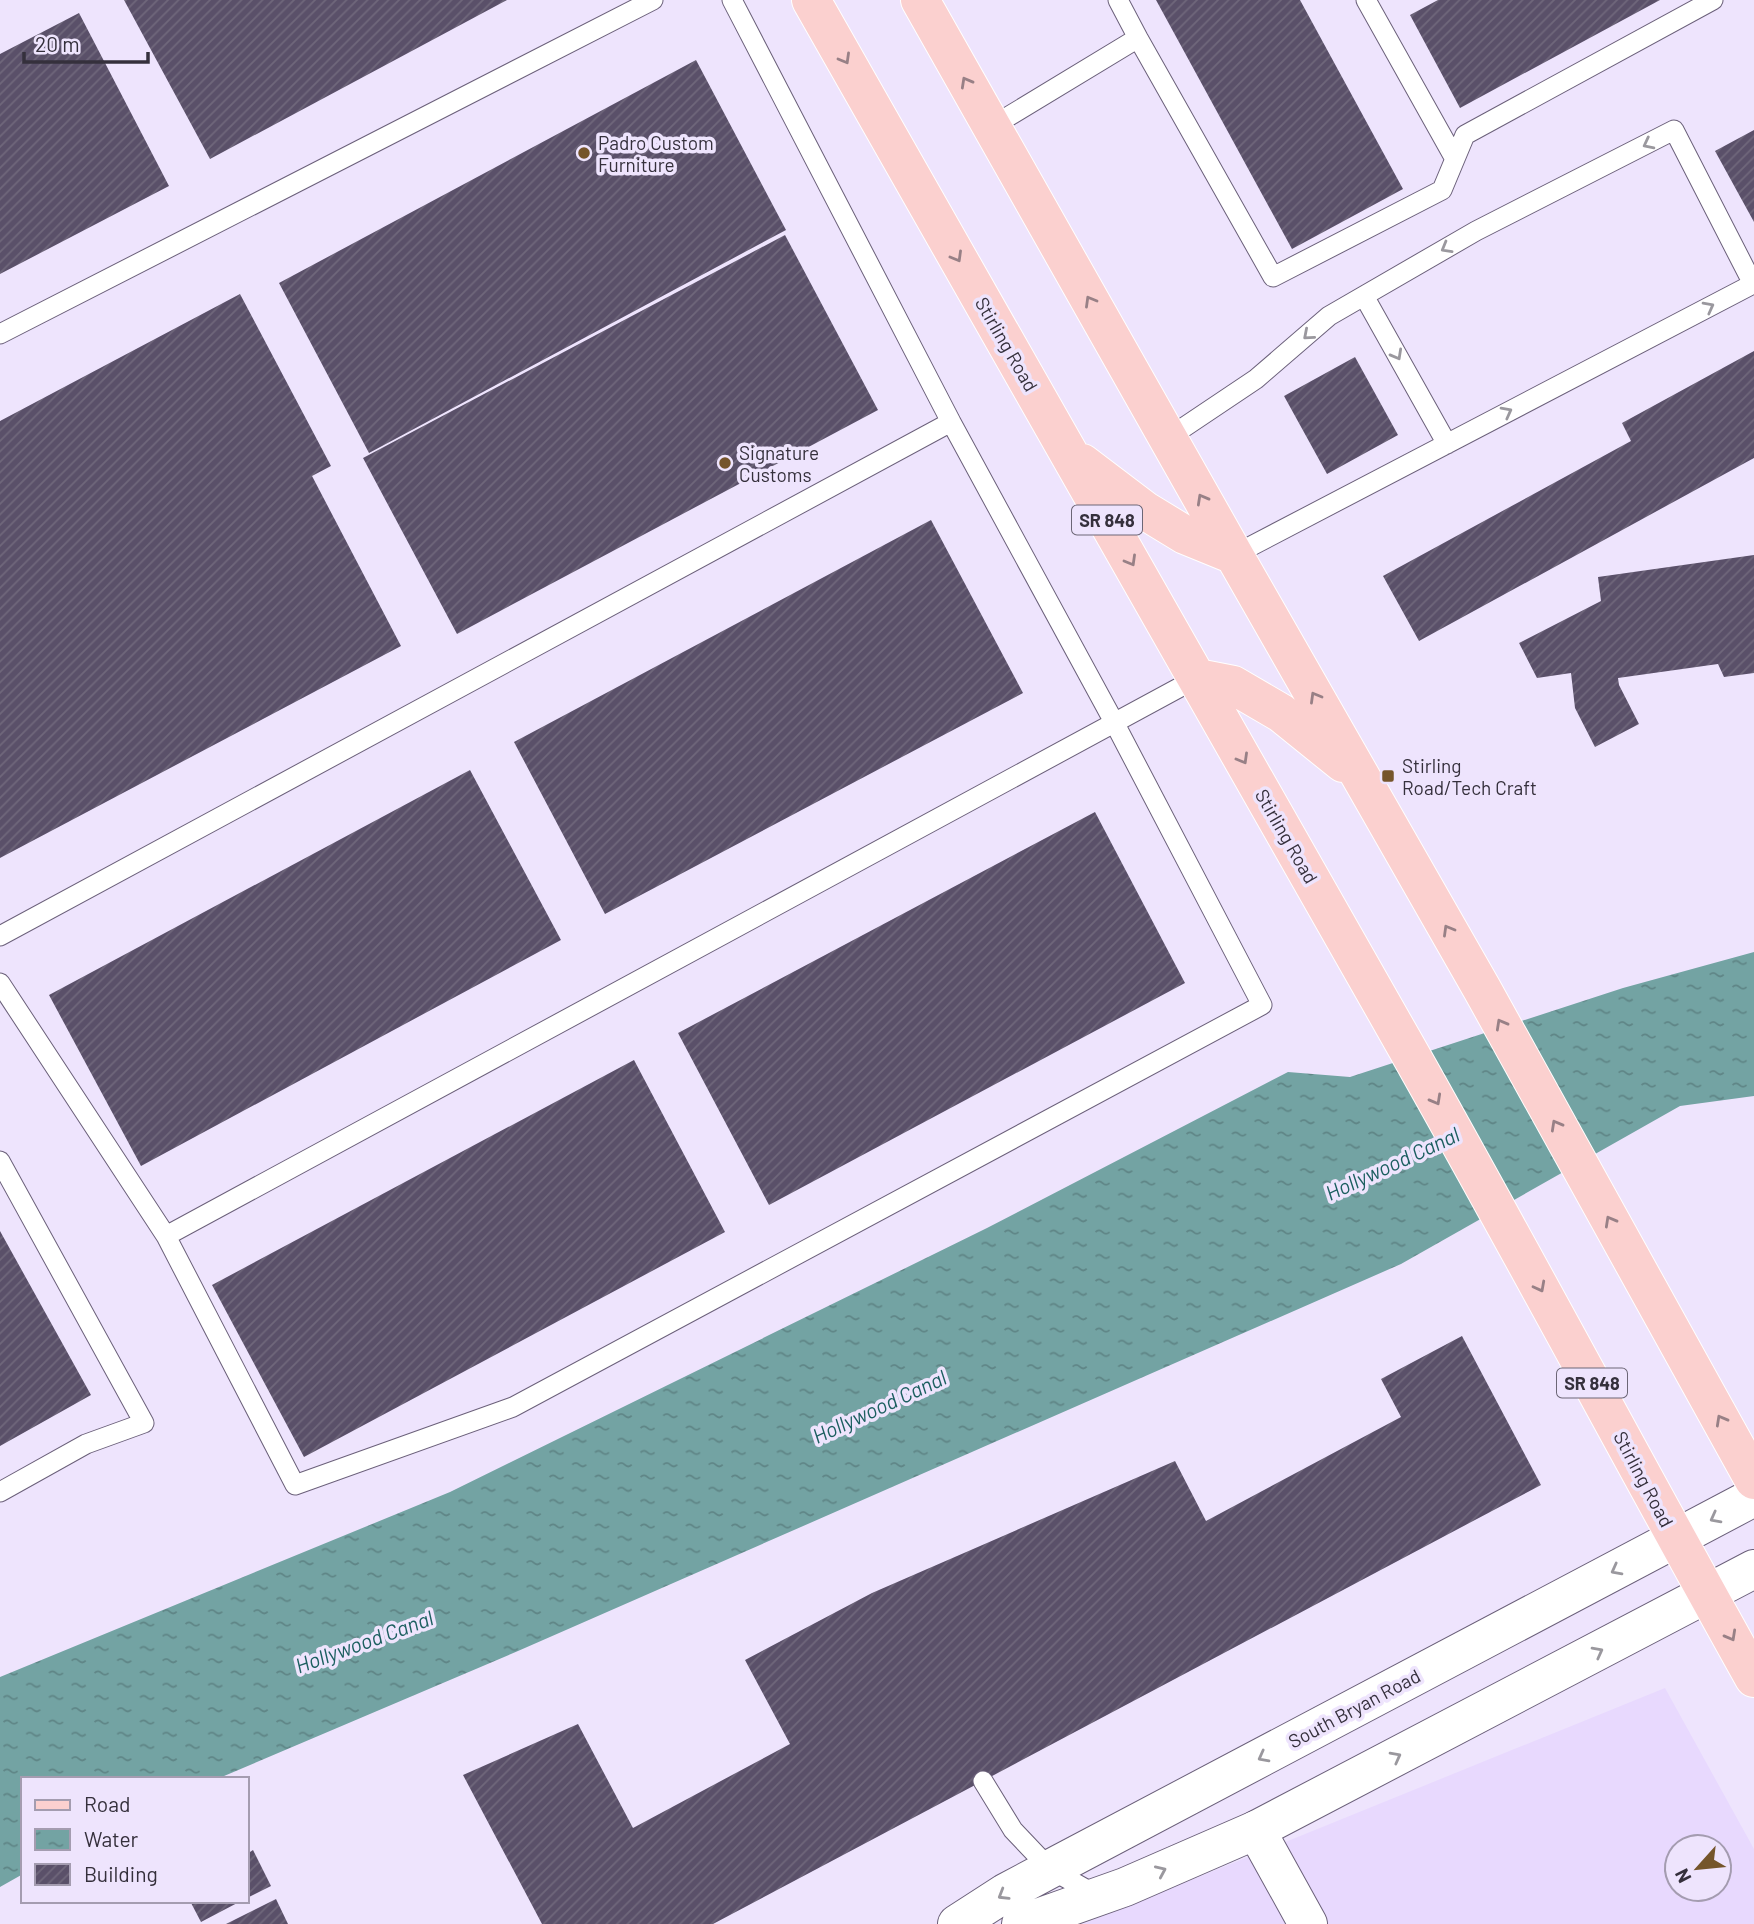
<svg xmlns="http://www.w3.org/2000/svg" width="1754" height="1924" viewBox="0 0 1754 1924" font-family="Barlow,sans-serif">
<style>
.built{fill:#e8d9fe;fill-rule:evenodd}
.water{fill:url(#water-ripples)}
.building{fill:url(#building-hatch)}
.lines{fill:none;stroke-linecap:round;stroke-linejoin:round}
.lane-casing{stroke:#6b607a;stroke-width:21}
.street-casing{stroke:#6b607a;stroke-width:40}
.secondary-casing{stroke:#6b607a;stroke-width:40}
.primary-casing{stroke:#fff;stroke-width:40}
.lane{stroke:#fff;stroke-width:19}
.street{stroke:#fff;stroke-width:38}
.secondary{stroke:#fff;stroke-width:38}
.primary{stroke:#fbd0cf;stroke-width:38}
.oneway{stroke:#988086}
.oneway2{stroke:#9a989e}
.poi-dot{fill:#75552b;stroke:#eee4fd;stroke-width:2.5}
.labels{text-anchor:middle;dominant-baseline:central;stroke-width:7;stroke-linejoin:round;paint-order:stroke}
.shield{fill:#eee4fd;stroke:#6c6676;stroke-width:2}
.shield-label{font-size:18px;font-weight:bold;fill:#35303c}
.poi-label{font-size:19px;fill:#35303c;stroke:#eee4fd;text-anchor:start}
.street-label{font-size:19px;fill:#35303c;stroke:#eee4fd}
.water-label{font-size:21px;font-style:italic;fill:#1c5f60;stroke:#eee4fd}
</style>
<defs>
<pattern id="water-ripples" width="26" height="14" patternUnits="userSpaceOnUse" patternTransform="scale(1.75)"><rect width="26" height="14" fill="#73a3a3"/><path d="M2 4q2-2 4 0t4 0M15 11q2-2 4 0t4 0" fill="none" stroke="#5f8586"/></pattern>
<pattern id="building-hatch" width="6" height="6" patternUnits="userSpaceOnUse" patternTransform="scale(1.75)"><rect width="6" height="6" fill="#5a5069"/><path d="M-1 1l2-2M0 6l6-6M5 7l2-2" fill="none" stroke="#6f677b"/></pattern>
</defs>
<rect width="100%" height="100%" fill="#eee4fd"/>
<path class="built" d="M1665,1688L1754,1849V1924H1083ZM1677,1847H1719V1889H1677Z"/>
<path class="water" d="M1754,952V1096L1680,1106L1401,1264L518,1651L217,1779H23V1874L0,1887V1677L450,1492L987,1228L1288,1072L1350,1077L1623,988Z"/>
<path class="building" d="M124,0H507L210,159Z
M1156,0H1300L1403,189L1292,249Z
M1438,0H1660L1460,108L1410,15Z
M79,13L169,186L0,274V54Z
M696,60L786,230L369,453L279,283Z
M1754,130V222L1715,151Z
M785,235L878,410L457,634L363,458Z
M240,294L331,466L312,476L401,646L0,858V421Z
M1754,351V458L1419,641L1383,576L1631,441L1622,423Z
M1355,357L1398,435L1327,474L1284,396Z
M931,520L1023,693L605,914L514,742Z
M1754,555V673L1724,677L1718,664L1618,678L1619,685L1639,724L1595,747L1575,708L1571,673L1537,678L1519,643L1601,601L1598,577Z
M470,770L561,940L141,1166L49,995Z
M1095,812L1185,983L769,1205L678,1033Z
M634,1060L725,1232L304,1457L212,1285Z
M0,1231L91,1395L0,1446Z
M1462,1336L1541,1485L713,1924H542L463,1775L578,1724L633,1828L790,1744L745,1660L872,1593L1175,1461L1206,1521L1401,1417L1381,1379Z
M253,1850L271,1886L247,1898V1854Z
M276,1899L288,1924H226Z
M190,1901H241L201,1922Z"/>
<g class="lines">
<g class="lane-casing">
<path id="lane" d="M732,0L951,422
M1118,0L1138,38L1273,277L1442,190L1465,135L1713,0
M1366,0L1455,159
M991,127L1138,38
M1364,296L1447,444
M0,334L653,0
M1168,438L1256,379L1329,316L1476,231L1674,130L1753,284L1234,555
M0,936L951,422L1114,722L1262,1005L513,1407L295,1485L166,1236L0,983
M0,1161L144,1423L86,1444L0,1492
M166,1236L1197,678
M983,1781L1013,1830L1050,1869L1098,1896"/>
</g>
<g class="street-casing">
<path id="street" d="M1256,1830L1308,1924"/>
</g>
<g class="secondary-casing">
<path id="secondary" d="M957,1924L1005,1893L1050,1869L1754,1497
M1021,1924L1125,1887L1256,1830L1754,1569"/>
</g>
<g class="primary-casing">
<path id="primary" d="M811,0C1009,347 1208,694 1404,1043C1523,1253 1636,1467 1754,1678
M920,0L1234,555L1482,989L1754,1480
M1082,463L1144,510L1185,535L1234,555
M1197,678L1233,685L1281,713L1343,763"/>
</g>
<use href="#lane" class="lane"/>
<use href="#street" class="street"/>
<use href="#secondary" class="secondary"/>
<use href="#primary" class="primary"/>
</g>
<defs><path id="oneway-chevron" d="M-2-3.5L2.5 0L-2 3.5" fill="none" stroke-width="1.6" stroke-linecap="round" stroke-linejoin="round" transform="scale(1.75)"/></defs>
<g class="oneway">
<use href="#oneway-chevron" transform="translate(845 59) rotate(60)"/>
<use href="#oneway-chevron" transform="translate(966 82) rotate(-119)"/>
<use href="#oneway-chevron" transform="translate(957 257) rotate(60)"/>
<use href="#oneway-chevron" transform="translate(1090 301) rotate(-120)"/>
<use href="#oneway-chevron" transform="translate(1202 499) rotate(-119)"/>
<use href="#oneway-chevron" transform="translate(1131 561) rotate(60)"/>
<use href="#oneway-chevron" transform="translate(1315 697) rotate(-120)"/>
<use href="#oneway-chevron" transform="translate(1243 759) rotate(60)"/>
<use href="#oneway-chevron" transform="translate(1448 930) rotate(-120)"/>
<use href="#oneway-chevron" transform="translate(1501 1024) rotate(-119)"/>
<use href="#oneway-chevron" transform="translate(1436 1100) rotate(61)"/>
<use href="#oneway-chevron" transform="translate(1556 1125) rotate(-119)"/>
<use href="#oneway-chevron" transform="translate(1610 1221) rotate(-119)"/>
<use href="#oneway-chevron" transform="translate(1540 1287) rotate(62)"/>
<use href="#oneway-chevron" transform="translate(1721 1420) rotate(-119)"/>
<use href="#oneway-chevron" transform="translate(1731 1636) rotate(61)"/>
</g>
<g class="oneway2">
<use href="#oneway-chevron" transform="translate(1648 144) rotate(153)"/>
<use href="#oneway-chevron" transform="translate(1446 248) rotate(150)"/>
<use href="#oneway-chevron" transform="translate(1709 307) rotate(-28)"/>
<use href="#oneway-chevron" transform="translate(1308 335) rotate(139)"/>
<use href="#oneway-chevron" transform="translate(1397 355) rotate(61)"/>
<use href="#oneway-chevron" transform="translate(1507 412) rotate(-28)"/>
<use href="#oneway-chevron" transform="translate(1715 1518) rotate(152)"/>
<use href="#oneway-chevron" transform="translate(1616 1570) rotate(152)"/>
<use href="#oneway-chevron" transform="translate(1598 1652) rotate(-28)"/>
<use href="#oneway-chevron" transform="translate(1263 1757) rotate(152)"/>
<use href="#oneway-chevron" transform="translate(1396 1757) rotate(-28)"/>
<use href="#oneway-chevron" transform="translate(1161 1871) rotate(-24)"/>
<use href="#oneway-chevron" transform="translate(1003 1895) rotate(149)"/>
</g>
<g class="poi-dot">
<circle cx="584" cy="153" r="7"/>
<circle cx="725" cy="463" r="7"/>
<rect x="1381" y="769" width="14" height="14" rx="3.5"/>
</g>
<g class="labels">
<g class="shield">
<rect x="1072" y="505.5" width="70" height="29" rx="5"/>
<rect x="1557" y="1368.5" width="70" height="29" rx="5"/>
</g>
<g class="shield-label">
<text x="1107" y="520">SR 848</text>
<text x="1592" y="1383">SR 848</text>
</g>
<g class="poi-label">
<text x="598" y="142">Padro Custom<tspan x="598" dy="22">Furniture</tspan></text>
<text x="739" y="452">Signature<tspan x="739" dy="22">Customs</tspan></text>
<text x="1402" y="765">Stirling<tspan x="1402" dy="22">Road/Tech Craft</tspan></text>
</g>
<g class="street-label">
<text transform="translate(1007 344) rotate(60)">Stirling Road</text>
<text transform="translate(1287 836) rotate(60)">Stirling Road</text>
<text transform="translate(1644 1479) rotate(62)">Stirling Road</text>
<text transform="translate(1354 1708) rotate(-28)">South Bryan Road</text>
</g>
<g class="water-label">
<text transform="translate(1392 1163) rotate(-25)">Hollywood Canal</text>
<text transform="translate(879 1406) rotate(-25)">Hollywood Canal</text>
<text transform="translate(364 1641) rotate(-20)">Hollywood Canal</text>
</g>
</g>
<rect x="21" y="1777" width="228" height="126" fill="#eee4fd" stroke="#a49cb0" stroke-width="2"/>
<rect x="35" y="1800" width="35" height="10" fill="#fbd0cf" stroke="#a49cb0" stroke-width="2"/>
<text x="84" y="1812" font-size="21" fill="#35303c">Road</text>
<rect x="35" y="1829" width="35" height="21" fill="url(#water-ripples)" stroke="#a49cb0" stroke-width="2"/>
<text x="84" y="1847" font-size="21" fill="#35303c">Water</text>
<rect x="35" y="1864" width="35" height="21" fill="url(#building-hatch)" stroke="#a49cb0" stroke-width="2"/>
<text x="84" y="1882" font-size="21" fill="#35303c">Building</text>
<g transform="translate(1698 1868) rotate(243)"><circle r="33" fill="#eee4fd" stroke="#a49cb0" stroke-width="2"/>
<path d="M0-5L12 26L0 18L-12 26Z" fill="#75552b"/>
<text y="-10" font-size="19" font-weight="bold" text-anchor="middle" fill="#35303c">N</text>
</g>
<path d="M24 52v10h124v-10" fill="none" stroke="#35303c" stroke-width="3.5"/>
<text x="35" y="52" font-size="21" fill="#35303c" stroke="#eee4fd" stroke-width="5" paint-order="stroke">20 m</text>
</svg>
